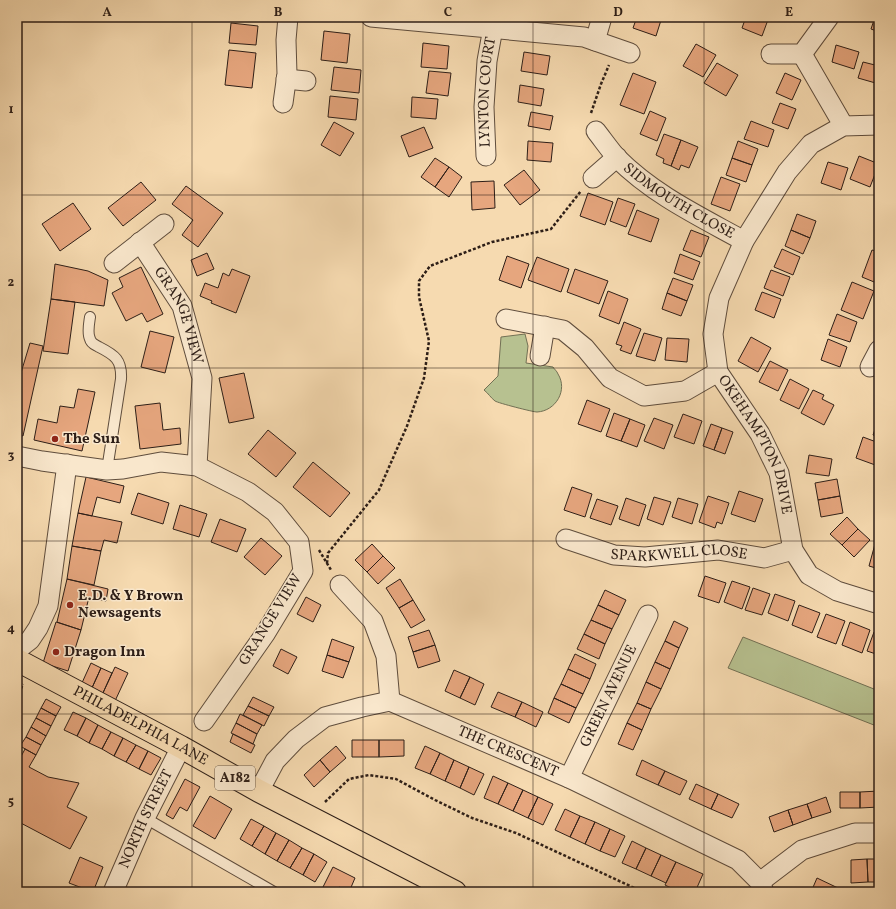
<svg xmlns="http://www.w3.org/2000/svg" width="896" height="909" viewBox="0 0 896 909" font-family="Vollkorn,serif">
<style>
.green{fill:#b7c190;stroke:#727054}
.building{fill:#e6a67e;stroke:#2d1e17}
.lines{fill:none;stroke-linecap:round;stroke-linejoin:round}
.lane-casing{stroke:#5f4d3d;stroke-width:12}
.street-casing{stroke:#5f4d3d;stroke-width:21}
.primary-casing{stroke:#2d1e17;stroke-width:24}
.path{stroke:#2d1e17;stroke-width:2.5;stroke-dasharray:3 2;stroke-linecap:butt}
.lane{stroke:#f9e7cc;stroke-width:10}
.street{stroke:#f9e7cc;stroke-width:19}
.primary{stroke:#f6dab0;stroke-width:22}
.grid{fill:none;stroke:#2d1e17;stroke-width:1;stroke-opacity:0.55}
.poi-dot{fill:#8f2418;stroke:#f9e7cc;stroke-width:1.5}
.labels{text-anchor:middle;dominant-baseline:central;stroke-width:3;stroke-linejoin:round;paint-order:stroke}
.shield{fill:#f9e7cc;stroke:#6a5a4d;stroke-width:1}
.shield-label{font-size:14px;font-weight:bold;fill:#2d1e17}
.street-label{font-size:15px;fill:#2d1e17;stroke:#f9e7cc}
.poi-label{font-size:15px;font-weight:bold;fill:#2d1e17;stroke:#f9e7cc;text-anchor:start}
.neatline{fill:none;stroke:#2d1e17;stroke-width:1.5}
.grid-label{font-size:13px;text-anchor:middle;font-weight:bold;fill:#2d1e17}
</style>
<rect width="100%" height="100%" fill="#f6dab0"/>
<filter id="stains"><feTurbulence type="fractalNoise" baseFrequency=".005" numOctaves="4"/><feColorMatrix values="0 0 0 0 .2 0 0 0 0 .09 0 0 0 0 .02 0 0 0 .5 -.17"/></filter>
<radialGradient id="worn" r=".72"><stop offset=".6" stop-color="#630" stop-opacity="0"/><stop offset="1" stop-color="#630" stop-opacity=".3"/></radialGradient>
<path class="green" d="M525,334L528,346L526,363L553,367C554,369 557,371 558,374C568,390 556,411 537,412C533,412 498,403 495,401C491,398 488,393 484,390L498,376L501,337Z
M743,637L879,691V727L728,668Z"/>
<path class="building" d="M637,17H662L656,36L633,28Z
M746,17H769L762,36L742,28Z
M875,17H879V32L871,29Z
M231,23L258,26L256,45L229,43Z
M324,31L350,34L347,63L321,60Z
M423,43L449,46L447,69L421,67Z
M696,44L716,55L703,77L683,66Z
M836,45L859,52L854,69L832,62Z
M229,50L256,53L252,88L225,85Z
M524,52L550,56L547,75L521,71Z
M863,62L879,66V84L858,78Z
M717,63L738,75L726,96L704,83Z
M334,67L361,70L359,93L331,90Z
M429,71L451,73L448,96L426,93Z
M633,73L656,82L644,114L620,105Z
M785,73L801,80L792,100L776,93Z
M520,85L544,89L541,106L518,102Z
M330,96L358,99L356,120L328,117Z
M412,97L438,99L436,119L411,117Z
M780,103L796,109L788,129L772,123Z
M650,111L666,118L657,141L640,134Z
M531,112L553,116L550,130L528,126Z
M751,121L774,130L768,147L744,139Z
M334,122L354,133L340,156L321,145Z
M424,127L433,148L409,157L401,136Z
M664,134L681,140L671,166L663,163L664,159L656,155Z
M681,140L698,147L689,168L681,165L679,170L671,166Z
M528,141L553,143L551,162L527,160Z
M738,141L758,149L752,165L732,158Z
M859,156L879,164L870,187L850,179Z
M435,158L449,167L435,187L421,177Z
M732,158L752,165L746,182L726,175Z
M828,162L848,168L841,190L821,183Z
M449,167L462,177L449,197L435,187Z
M524,170L540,190L520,205L504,185Z
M721,177L740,184L730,211L711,204Z
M494,181L495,208L472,210L471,182Z
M141,182L156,200L123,226L108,208Z
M186,186L223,213L198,247L182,235L193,220L172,204Z
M588,193L613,202L605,225L580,216Z
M618,198L635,204L626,227L610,221Z
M73,203L91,229L60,251L42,224Z
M637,210L659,219L651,242L628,234Z
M797,214L816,221L810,238L791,230Z
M691,230L709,237L701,257L683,250Z
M791,230L810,238L803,254L785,246Z
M782,249L800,257L793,275L774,267Z
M872,250L879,252V284L862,277Z
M207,253L214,269L197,276L191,260Z
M680,254L700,262L693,280L674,273Z
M507,256L529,264L521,288L499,280Z
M537,257L569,269L561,292L528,280Z
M55,264L88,271L108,280L104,306L51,299Z
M141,267L163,314L147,322L142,313L126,321L112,293L123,287L119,278Z
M232,269L250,276L236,313L211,303L212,301L200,296L205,283L218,288L223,273L229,276Z
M575,269L608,281L599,304L567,292Z
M771,270L790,277L783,296L764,288Z
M673,278L693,285L687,301L667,293Z
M852,282L874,291L863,319L841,310Z
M608,291L628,299L619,324L599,316Z
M762,292L781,299L774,318L755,310Z
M667,293L687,301L681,316L662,309Z
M51,299L75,302L68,354L43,351Z
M837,314L857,322L850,342L829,335Z
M624,322L641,329L631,354L620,350L622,346L616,344Z
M150,331L174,337L165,373L141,367Z
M644,333L662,338L655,361L636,356Z
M751,337L771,348L758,372L738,361Z
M667,338L689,339L687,362L665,360Z
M828,339L847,347L840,367L821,360Z
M30,343L43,346L23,436L17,434V386Z
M770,361L788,370L778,391L759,382Z
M244,373L254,418L229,423L219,378Z
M790,379L809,389L799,409L780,400Z
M78,389L95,392L82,451L34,440L38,419L57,423L60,406L74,408Z
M813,390L824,395L822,399L834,405L824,425L801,413Z
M587,400L610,409L601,432L578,424Z
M160,403L163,430L180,428L181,444L140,449L135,406Z
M614,413L630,419L621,441L606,436Z
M683,414L702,421L694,444L674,437Z
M654,418L673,425L664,449L644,441Z
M879,418V438L873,435Z
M630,419L645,425L637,447L621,441Z
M711,424L722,428L714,450L703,446Z
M722,428L733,432L725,454L714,450Z
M268,430L296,453L276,477L248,454Z
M863,437L879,443V462L878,466L856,458Z
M809,455L832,459L829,476L806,473Z
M313,462L350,493L330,517L293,487Z
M86,477L124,486L120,503L97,497L92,516L78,513Z
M837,479L840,496L818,500L815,483Z
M572,487L592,494L585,517L564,510Z
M739,491L763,499L755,522L731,514Z
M138,493L169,503L163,524L131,514Z
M708,496L729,503L722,524L717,522L715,528L699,522Z
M840,496L843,513L821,517L818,500Z
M654,497L671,502L663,525L647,519Z
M626,498L646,505L639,526L619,519Z
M678,498L698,504L692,524L672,517Z
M597,499L618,506L611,525L590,518Z
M180,505L207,514L199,537L173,529Z
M78,513L122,522L117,543L104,540L101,551L72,546Z
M847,517L858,529L842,545L830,534Z
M220,519L246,529L237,552L211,542Z
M858,529L870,540L854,557L842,545Z
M261,538L282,556L265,575L244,557Z
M372,544L383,556L367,572L355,560Z
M875,544L879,545V569L869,566Z
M72,546L101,551L94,585L67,579Z
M383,556L395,568L378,584L367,572Z
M705,576L726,583L719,603L698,596Z
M67,579L108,589L106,601L89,597L81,630L57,622Z
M400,579L413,600L399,608L386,588Z
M732,581L750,587L742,609L724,602Z
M753,588L770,594L762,615L745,610Z
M605,590L626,600L619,615L598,605Z
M775,594L795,601L788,621L768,613Z
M306,597L321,605L313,622L297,614Z
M413,600L425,620L411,628L399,608Z
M598,605L619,615L612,629L591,620Z
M799,605L820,613L812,633L792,625Z
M826,614L845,621L836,644L817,637Z
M591,620L612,629L605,644L584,634Z
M674,621L688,628L679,648L665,641Z
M56,622L81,630L68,671L43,663Z
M850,622L870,630L862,653L842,645Z
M429,630L435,645L413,652L408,637Z
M874,632L879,633V655L867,651Z
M584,634L605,644L599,659L577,649Z
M332,639L354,647L349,662L327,655Z
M665,641L679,648L670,669L655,662Z
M435,645L440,661L418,668L413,652Z
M281,649L297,657L288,674L273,666Z
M575,654L596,664L590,679L568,669Z
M327,655L349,662L343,678L322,671Z
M655,662L670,669L661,689L646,682Z
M91,663L101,668L91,690L81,685Z
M115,667L128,673L115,701L102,695Z
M101,668L112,673L102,695L91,690Z
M568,669L590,679L583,694L561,684Z
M454,670L470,677L460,698L445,691Z
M470,677L484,684L475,705L460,698Z
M646,682L661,689L651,709L637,703Z
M561,684L583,694L576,708L554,698Z
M498,692L522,702L515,717L491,707Z
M253,697L274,707L269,716L248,706Z
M554,698L576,708L569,723L548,713Z
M46,699L61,707L56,716L41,708Z
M522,702L543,712L536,727L515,717Z
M637,703L651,709L642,730L627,723Z
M248,706L269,716L264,726L243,715Z
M41,708L56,716L51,726L36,718Z
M73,712L86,718L77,736L64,730Z
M240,714L262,725L257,734L236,723Z
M36,718L51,726L46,736L31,727Z
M86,718L98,725L89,743L77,736Z
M236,723L257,734L253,744L231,733Z
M627,723L642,730L633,750L618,744Z
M98,725L111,732L102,749L89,743Z
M31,727L46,736L41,745L26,737Z
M111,732L123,738L114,756L102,749Z
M233,734L255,745L251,753L230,742Z
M26,737L41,745L36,755L20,746Z
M123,738L136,745L126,762L114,756Z
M352,740H379V757H352Z
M379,740H404V756L379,757Z
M136,745L148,751L139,769L126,762Z
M336,746L346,758L330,772L320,760Z
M425,746L440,753L430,774L415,768Z
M25,749L36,755L29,767L48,777L79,783L67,807L87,817L70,849L17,821V764Z
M148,751L161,758L151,775L139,769Z
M440,753L454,760L445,781L430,774Z
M320,760L330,772L314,787L304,775Z
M454,760L469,767L460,788L445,781Z
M642,760L665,771L658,785L636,775Z
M469,767L484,774L474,795L460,788Z
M665,771L687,781L680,795L658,785Z
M493,776L508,783L498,804L484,798Z
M185,779L200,787L187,811L180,807L173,819L166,815Z
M508,783L523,790L513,811L498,804Z
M696,784L718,794L711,809L689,799Z
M523,790L538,797L528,818L513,811Z
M879,791V807L860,808V792Z
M840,792H860V808H840Z
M718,794L739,804L732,818L711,809Z
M210,796L232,809L215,839L193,826Z
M538,797L553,804L543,825L528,818Z
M826,797L831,812L812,818L807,804Z
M807,804L812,818L793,825L788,810Z
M565,809L580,816L570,837L555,830Z
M788,810L793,825L774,832L769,817Z
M580,816L595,822L585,844L570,837Z
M251,819L264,826L252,846L240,839Z
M595,822L610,829L600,851L585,844Z
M264,826L276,833L265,854L252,846Z
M610,829L625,836L615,857L600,851Z
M276,833L289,840L277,861L265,854Z
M289,840L302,848L290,868L277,861Z
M632,841L646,848L636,869L622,863Z
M302,848L314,854L303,875L290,868Z
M646,848L661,855L651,876L636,869Z
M314,854L327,862L315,882L303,875Z
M661,855L676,862L666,883L651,876Z
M80,857L103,867L93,892L69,883Z
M867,859L868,882L851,883V860Z
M867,859H879V882H868Z
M676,862L703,874L695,892H679L665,885Z
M333,867L355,878L349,892L339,887L336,892H334L323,887Z
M817,878L838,888L836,892H811Z"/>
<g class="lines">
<g class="lane-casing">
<path id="lane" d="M90,317C89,324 87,333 90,339C91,344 96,345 99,347C115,355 122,360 121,379L107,470
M145,818L274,892
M425,892L431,879"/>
</g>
<g class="street-casing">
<g id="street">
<path d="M371,17L584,37L630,53"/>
<path d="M595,41L602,17"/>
<path d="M771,54H802L829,17"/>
<path d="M802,54L842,123L843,126"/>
<path d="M286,79L306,81"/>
<path d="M283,103L287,74L286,40L288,17"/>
<path id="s1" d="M879,125L843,126L811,144L787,172L744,241L719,298L713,334L718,372L760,434L779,473L793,550L809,575L837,591L879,604"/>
<path id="s2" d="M596,131C603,140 610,150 617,158C654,195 699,216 744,241"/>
<path id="s3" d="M486,156L484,107L487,61L493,28"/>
<path d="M593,178L617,157"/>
<path id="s4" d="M140,242L182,306L202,378L197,466"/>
<path d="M114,263L164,224"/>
<path d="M506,319L563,330L585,348L610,378L644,396L685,391L718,372"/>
<path d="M540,356L545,326"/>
<path d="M870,367L879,350"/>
<path d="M17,456L42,461L107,470L123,469L161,462L197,466L248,492L275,512L299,542L303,571L265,634L204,721"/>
<path id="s5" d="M566,539L614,555L645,557L718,550L764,558L793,550"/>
<path d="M340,585L373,621L386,656L390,701"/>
<path d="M17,650L30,640L38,628L48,606L67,464"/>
<path id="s6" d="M569,778L648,615"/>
<path id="s7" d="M259,791L275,761L296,739L325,717L362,707L390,701L569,778L738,860L760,882L764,892"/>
<path d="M760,882L802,850L855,833H879"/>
<path id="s8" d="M113,892L145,818L181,747"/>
</g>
</g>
<g class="primary-casing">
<g id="primary">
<path id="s9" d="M17,660L181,747L259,791L455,892"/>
</g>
</g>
<path class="path" d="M591,113L601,84L609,65
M319,550L331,570
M327,563L328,553L379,490L407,426L424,378L429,341L419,297V281L430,266L492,242L551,229L581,191
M17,698L23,684
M325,802L349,779L369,775L396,779L435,800L472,818L516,833L643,892"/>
<use href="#lane" class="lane"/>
<use href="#street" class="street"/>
<use href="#primary" class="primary"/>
</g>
<path class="grid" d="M192,17V892M363,17V892M533,17V892M704,17V892M17,195H879M17,368H879M17,541H879M17,714H879"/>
<g class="poi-dot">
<circle cx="55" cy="439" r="4"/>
<circle cx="70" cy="605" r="4"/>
<circle cx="56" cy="652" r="4"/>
</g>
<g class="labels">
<rect class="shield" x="215" y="766" width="40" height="24" rx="3"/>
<g class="shield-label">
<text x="235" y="778">A182</text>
</g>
<g class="street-label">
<text stroke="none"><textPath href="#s3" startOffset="64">LYNTON COURT</textPath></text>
<text stroke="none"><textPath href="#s2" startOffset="110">SIDMOUTH CLOSE</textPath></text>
<text stroke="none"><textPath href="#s4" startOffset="84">GRANGE VIEW</textPath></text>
<text stroke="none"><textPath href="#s1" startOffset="411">OKEHAMPTON DRIVE</textPath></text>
<text stroke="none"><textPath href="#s5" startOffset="116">SPARKWELL CLOSE</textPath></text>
<text transform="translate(271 620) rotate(-58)">GRANGE VIEW</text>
<text stroke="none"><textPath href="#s6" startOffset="91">GREEN AVENUE</textPath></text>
<text stroke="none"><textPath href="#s9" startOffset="140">PHILADELPHIA LANE</textPath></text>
<text stroke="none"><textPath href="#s7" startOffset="296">THE CRESCENT</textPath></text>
<text stroke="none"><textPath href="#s8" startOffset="80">NORTH STREET</textPath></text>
</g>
<g class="poi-label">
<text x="63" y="439">The Sun</text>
<text x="78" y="596">E.D. &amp; Y Brown<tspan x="78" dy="17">Newsagents</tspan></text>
<text x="64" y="652">Dragon Inn</text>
</g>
</g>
<rect width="896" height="909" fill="none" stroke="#f6dab0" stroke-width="44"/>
<rect x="22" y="22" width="852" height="865" class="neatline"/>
<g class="grid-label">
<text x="107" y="16">A</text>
<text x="278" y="16">B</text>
<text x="448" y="16">C</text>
<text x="618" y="16">D</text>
<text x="789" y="16">E</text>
<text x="11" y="113">1</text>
<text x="11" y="286">2</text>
<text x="11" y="459">3</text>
<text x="11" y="632">4</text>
<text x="11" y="805">5</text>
</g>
<rect width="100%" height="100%" filter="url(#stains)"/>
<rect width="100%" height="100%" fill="url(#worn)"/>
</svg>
